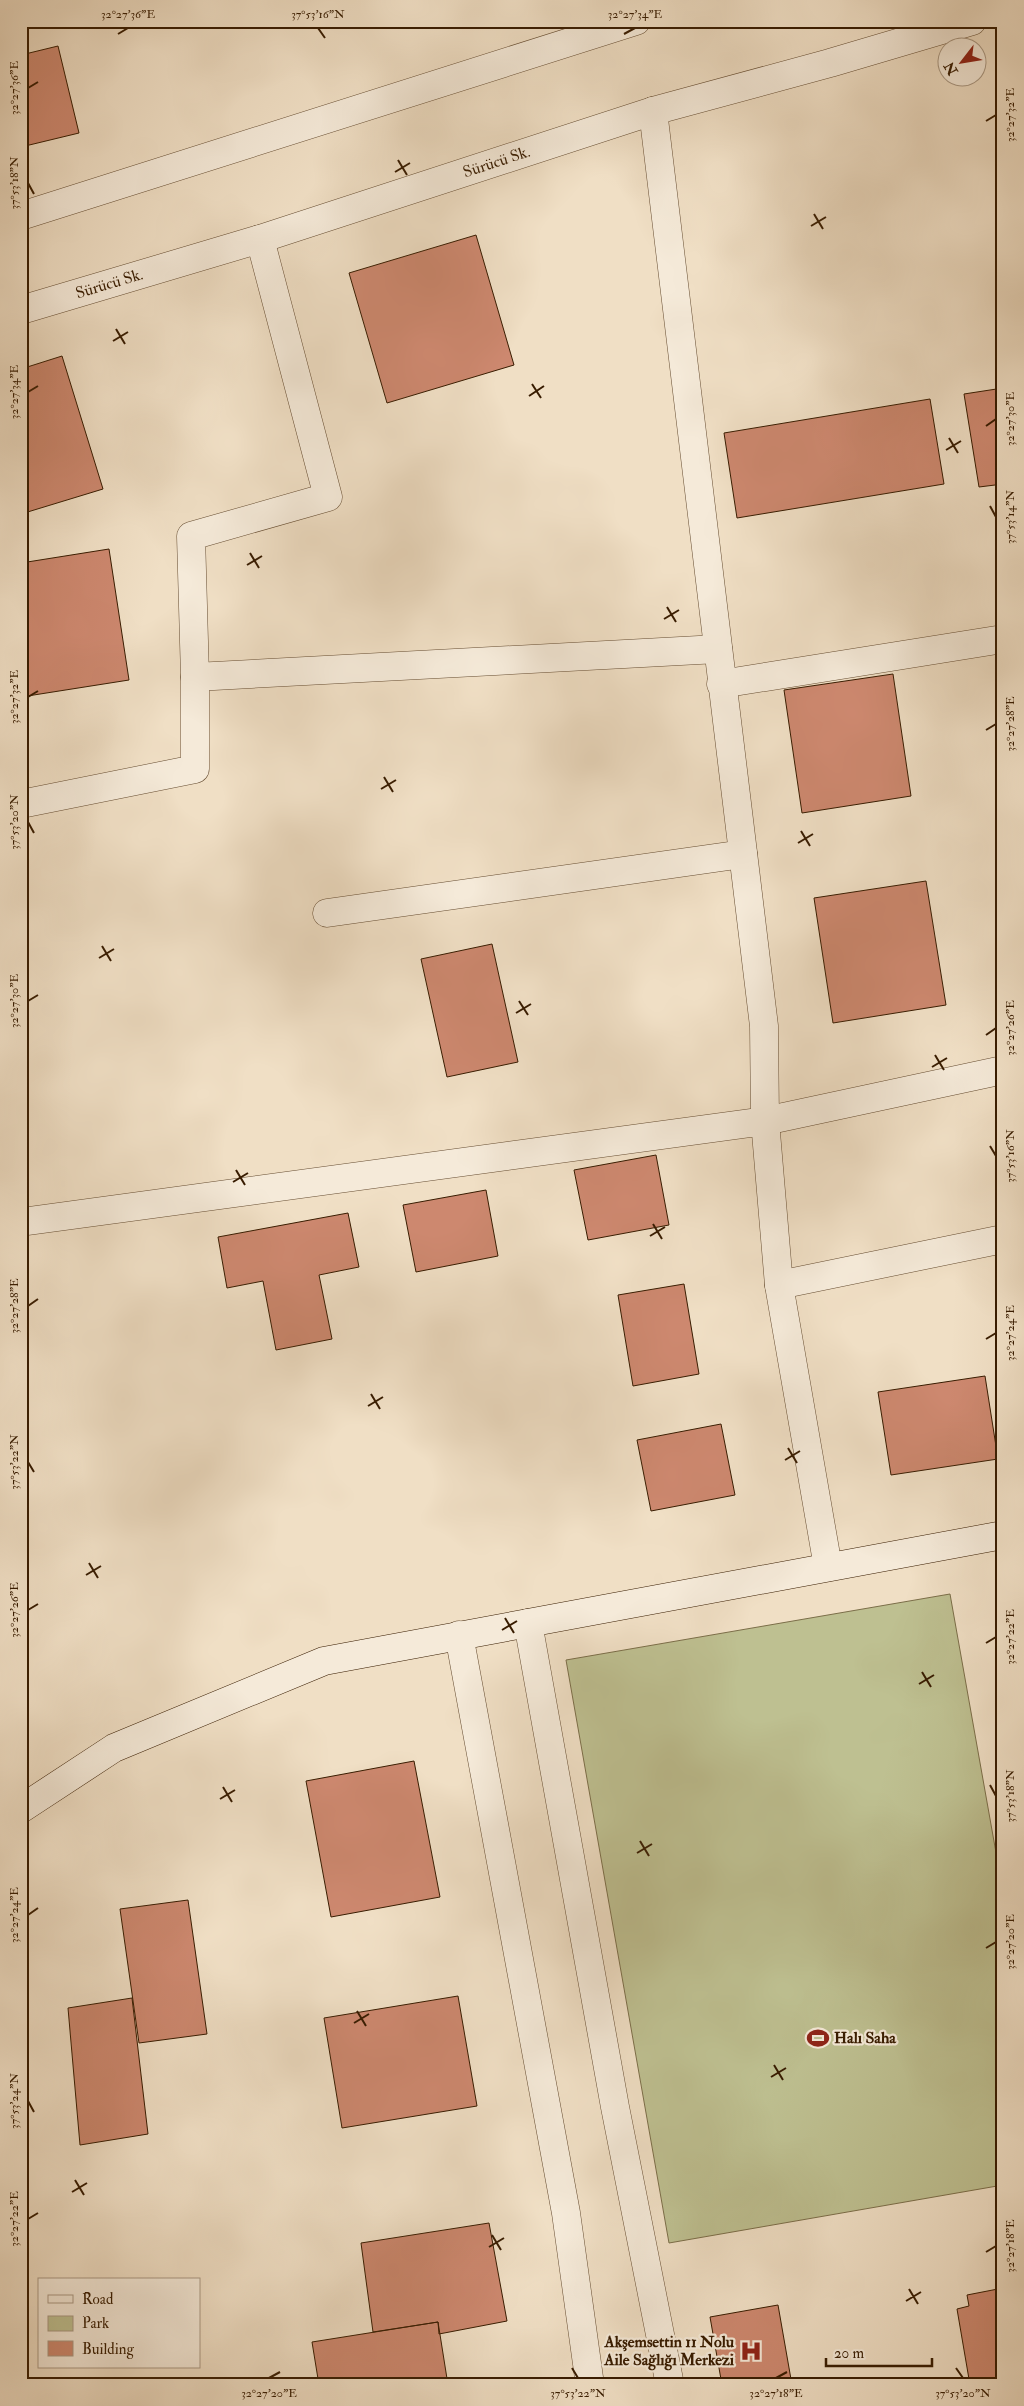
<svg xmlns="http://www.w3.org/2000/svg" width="1024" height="2406" viewBox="0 0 1024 2406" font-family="'IM FELL Double Pica',serif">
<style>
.green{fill:#bec091;stroke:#7b6e49}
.building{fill:#cd886f;stroke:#381c01}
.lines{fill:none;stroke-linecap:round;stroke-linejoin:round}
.street-casing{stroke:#664d32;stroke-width:29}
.secondary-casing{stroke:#381c01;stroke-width:29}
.street{stroke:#f5ead9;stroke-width:28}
.secondary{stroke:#f5ead9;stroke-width:28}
.ticks{fill:none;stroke:#381c01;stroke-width:2}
.labels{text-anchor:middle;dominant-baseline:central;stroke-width:4.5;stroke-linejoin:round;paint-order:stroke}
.street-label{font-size:16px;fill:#381c01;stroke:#f5ead9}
.poi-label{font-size:16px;font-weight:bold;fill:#381c01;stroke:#f5ead9;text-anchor:start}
.neatline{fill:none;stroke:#381c01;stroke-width:2}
.ticks-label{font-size:12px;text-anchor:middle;fill:#381c01}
</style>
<rect width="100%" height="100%" fill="#f0dfc5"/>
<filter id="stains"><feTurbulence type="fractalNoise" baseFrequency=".004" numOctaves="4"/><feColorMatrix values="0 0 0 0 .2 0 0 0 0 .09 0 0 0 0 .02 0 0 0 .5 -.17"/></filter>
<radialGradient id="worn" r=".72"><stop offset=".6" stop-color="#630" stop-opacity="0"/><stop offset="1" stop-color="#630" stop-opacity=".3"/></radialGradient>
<path class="green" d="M950,1594L1003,1892V2185L669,2243L566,1660Z"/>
<path class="building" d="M58,46L79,133L21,147V55Z
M476,235L514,365L387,403L349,273Z
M62,356L103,489L21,514V369Z
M1003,388V484L979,487L964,394Z
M930,399L944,484L737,518L724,433Z
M109,549L129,680L21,697V563Z
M893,674L911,796L802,813L784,690Z
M926,881L946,1005L833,1023L814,898Z
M492,944L518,1062L447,1077L421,959Z
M656,1155L669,1225L588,1240L574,1170Z
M486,1190L498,1256L416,1272L403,1205Z
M348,1213L359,1267L319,1275L332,1339L276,1350L263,1281L227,1288L218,1237Z
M684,1284L699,1374L633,1386L618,1295Z
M985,1376L998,1459L891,1475L878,1392Z
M721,1424L735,1495L651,1511L637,1440Z
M414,1761L440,1897L331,1917L306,1781Z
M188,1900L207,2034L139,2043L120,1909Z
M458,1996L477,2106L342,2128L324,2018Z
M132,1998L148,2134L80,2145L68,2008Z
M489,2223L507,2321L439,2334L438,2322L373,2332L361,2243Z
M1003,2288V2385H970L957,2309L969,2306L967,2295Z
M778,2305L792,2385H722L710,2317Z
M438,2322L448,2385H319L312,2342Z"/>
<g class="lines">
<g class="street-casing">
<g id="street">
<path d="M653,111L764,1026L765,1121L1003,1070"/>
<path d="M21,216L636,21"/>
<path id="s1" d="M21,310L260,239L653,111L830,63L972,21"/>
<path d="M195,677L718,649"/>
<path d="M721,684L1003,639"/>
<path d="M21,804L195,769V677L191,536L328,497L260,239"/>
<path d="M327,913L743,854"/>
<path d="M21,1222L765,1121L779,1285L828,1567"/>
<path d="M779,1285L1003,1239"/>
<path d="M528,1623L615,2107L670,2385"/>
<path d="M459,1635L566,2213L590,2385"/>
</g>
</g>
<g class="secondary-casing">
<path id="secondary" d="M21,1809L114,1748L324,1661L1003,1535"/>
</g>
<use href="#street" class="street"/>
<use href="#secondary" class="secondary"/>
</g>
<path class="ticks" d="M318,28L325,38M118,34L128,28M624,34L635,28M28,88L38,82M986,121L996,115M398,160L407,175M395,172L410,163M28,183L34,194M814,214L823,229M811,226L826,217M116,329L125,344M113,341L128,332M532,384L541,398M28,392L38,386M529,396L544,386M986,426L996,419M949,438L958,453M946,450L961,441M990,506L996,517M250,553L259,568M247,565L262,556M667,607L676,622M664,619L679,610M28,697L38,691M986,730L996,724M384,777L393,792M381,789L396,780M28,822L34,833M801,831L810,846M798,843L813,834M102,946L111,961M99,958L114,949M28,1001L38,995M519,1001L528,1015M516,1013L531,1004M986,1035L996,1028M935,1055L944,1070M932,1067L947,1058M990,1146L996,1156M236,1170L245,1185M233,1182L248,1173M653,1224L662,1239M650,1236L665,1227M28,1306L38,1299M986,1339L996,1333M371,1394L380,1409M368,1406L383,1397M788,1448L797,1463M785,1460L800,1451M28,1462L34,1472M89,1563L98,1578M86,1575L101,1566M28,1610L38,1604M505,1618L514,1633M502,1630L517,1621M986,1643L996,1637M922,1672L931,1687M919,1684L934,1675M990,1785L996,1796M223,1787L232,1802M220,1799L235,1790M640,1841L649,1856M637,1853L652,1844M28,1915L38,1908M986,1948L996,1942M357,2011L366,2026M354,2023L369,2014M774,2065L783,2080M771,2077L786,2068M28,2101L34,2112M75,2180L84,2195M72,2192L87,2183M28,2219L38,2213M492,2235L501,2250M489,2247L504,2238M986,2252L996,2246M909,2289L918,2304M906,2301L921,2292M572,2368L578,2378M956,2368L963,2378M269,2378L280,2372M776,2378L787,2372"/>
<defs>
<g id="stadium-bare" transform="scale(1.725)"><path d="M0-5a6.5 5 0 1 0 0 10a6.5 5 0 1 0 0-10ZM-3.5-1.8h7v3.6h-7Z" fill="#8f2418" stroke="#f5ead9" stroke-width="2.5" paint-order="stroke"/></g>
<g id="hospital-bare" transform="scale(1.725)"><path d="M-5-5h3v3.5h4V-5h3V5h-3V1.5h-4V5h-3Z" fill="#8f2418" stroke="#f5ead9" stroke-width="2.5" paint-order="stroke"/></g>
</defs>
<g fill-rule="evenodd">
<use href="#stadium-bare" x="818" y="2038"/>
<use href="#hospital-bare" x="751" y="2351"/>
</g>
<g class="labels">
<g class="street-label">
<text stroke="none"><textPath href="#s1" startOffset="498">Sürücü Sk.</textPath></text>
<text stroke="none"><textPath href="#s1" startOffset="92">Sürücü Sk.</textPath></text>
</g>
<g class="poi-label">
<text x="834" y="2038">Halı Saha</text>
<text x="734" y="2342" text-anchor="end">Akşemsettin 11 Nolu<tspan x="734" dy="18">Aile Sağlığı Merkezi</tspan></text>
</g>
</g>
<rect width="1024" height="2406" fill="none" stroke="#f0dfc5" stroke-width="55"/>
<rect x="38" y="2278" width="162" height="90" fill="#f5ead9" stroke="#a99883"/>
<rect x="48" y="2295" width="25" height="8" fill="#f5ead9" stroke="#a99883"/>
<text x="82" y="2304" font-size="15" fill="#381c01">Road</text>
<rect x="48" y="2316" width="25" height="15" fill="#bec091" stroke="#a99883"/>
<text x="82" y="2328" font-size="15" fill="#381c01">Park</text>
<rect x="48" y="2341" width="25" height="15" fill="#cd886f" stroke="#a99883"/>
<text x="82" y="2354" font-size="15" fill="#381c01">Building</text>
<g transform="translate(962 62) rotate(239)"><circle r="24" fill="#f5ead9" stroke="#a99883"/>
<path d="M0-4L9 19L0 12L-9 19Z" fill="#8f2418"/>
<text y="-8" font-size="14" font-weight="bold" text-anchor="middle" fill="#381c01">N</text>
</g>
<path d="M826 2358v8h106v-8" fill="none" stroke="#381c01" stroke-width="2.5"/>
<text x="834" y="2358" font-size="15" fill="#381c01" stroke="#f5ead9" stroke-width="4" paint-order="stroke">20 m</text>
<rect x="28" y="28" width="968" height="2350" class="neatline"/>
<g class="ticks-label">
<text x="128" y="18">32°27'36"E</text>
<text x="318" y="18">37°53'16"N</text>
<text x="635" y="18">32°27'34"E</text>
<text transform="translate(14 88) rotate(-90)" y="4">32°27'36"E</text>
<text transform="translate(1010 115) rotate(-90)" y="4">32°27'32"E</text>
<text transform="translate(14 183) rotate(-90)" y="4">37°53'18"N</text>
<text transform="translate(14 392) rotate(-90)" y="4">32°27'34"E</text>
<text transform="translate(1010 419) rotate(-90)" y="4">32°27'30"E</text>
<text transform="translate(1010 517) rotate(-90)" y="4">37°53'14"N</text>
<text transform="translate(14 697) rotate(-90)" y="4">32°27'32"E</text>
<text transform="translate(1010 724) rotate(-90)" y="4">32°27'28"E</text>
<text transform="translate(14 822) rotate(-90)" y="4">37°53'20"N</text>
<text transform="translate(14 1001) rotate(-90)" y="4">32°27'30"E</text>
<text transform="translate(1010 1028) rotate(-90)" y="4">32°27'26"E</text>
<text transform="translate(1010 1156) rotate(-90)" y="4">37°53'16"N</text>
<text transform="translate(14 1306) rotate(-90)" y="4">32°27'28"E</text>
<text transform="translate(1010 1333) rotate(-90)" y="4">32°27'24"E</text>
<text transform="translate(14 1462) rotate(-90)" y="4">37°53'22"N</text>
<text transform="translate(14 1610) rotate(-90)" y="4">32°27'26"E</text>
<text transform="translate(1010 1637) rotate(-90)" y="4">32°27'22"E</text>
<text transform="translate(1010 1796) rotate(-90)" y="4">37°53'18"N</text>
<text transform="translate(14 1915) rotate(-90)" y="4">32°27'24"E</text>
<text transform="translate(1010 1942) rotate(-90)" y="4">32°27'20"E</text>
<text transform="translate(14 2101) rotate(-90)" y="4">37°53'24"N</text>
<text transform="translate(14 2219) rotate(-90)" y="4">32°27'22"E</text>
<text transform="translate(1010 2246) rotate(-90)" y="4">32°27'18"E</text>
<text x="269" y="2397">32°27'20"E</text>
<text x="578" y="2397">37°53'22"N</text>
<text x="776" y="2397">32°27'18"E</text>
<text x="963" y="2397">37°53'20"N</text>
</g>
<rect width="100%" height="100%" filter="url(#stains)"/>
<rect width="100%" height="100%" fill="url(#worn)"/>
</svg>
